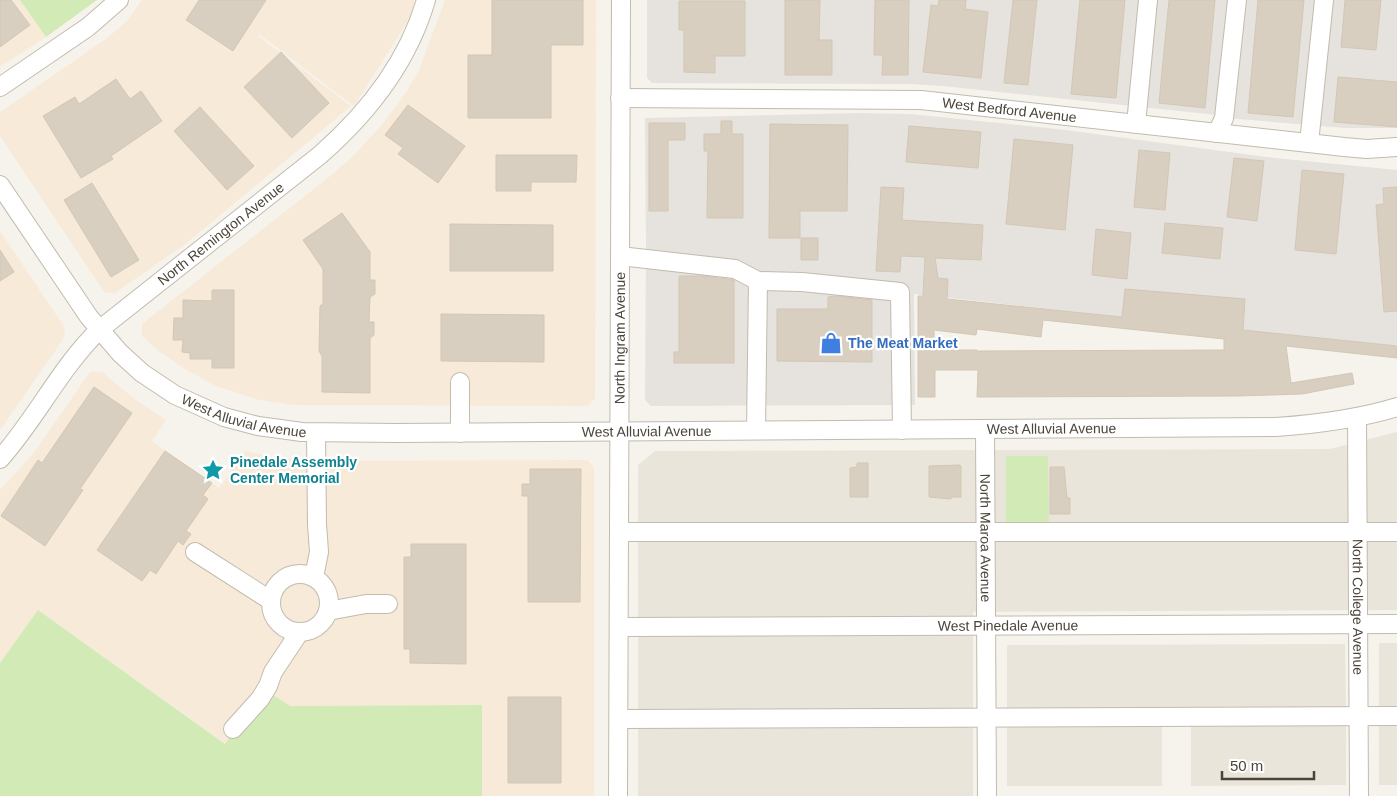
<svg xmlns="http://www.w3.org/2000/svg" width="1397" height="796" viewBox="0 0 1397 796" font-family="Helvetica,sans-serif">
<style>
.residential{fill:#eae5da}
.commercial{fill:#f7ead8}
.industrial{fill:#e6e2dd}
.green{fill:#d2eab5}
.building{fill:#d8cfc1;stroke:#d3c7b4;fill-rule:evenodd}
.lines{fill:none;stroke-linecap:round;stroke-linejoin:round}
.minor-casing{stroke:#c2bbae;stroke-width:20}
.minor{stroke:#fff;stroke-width:18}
.labels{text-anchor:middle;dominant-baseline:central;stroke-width:4.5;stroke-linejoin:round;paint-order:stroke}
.street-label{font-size:14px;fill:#4b4439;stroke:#fff}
.shop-label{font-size:14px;font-weight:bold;fill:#366cbe;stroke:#fff;text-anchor:start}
.culture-label{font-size:14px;font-weight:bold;fill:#0d838f;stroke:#fff;text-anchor:start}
</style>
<rect width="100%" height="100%" fill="#f6f3ec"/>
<path class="residential" d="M1397,432V610L973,612V796H638V465L655,451L1330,449Z
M1379,643H1397V711H1379Z
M1345,644L1346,711L1007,713V645Z
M1346,723V785L1191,786V724Z
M1379,723H1397V785H1379Z
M1162,724V786H1007V725Z"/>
<path class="commercial" d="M0,0H20L46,37L0,67Z
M142,0H414L412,15H410L411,16L354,106L259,34L258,36L351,106L188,242L115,293H105L0,136V112L106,39L127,21Z
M445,0H596L595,399L587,406L293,405L259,400L216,386L183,368L155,348L142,336V324L329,177L351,158L381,126L407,91L419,70Z
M0,231L63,325L65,334L62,341L0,430Z
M90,372H102L132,397L166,420L152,441L219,488L246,451L265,456L310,461L587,460L594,468V796H482V705L290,706L264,689L226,744L38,610L0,663V490L33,454Z"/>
<path class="industrial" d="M647,0H1397V128H1345L1226,118V116L943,86L909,84L652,83L647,78Z
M859,113L910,114L1066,130L1266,157L1397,170V345H1385L1248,331L914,294L915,405L651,406L645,400L646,249L645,118Z"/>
<path class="green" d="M20,0H97L46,37Z
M1006,456H1048L1049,530H1006Z
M38,610L225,744L264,689L290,706L482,705V796H0V663Z"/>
<path class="building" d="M0,0H11L30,25L0,47Z
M199,0H266L233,51L186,20Z
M492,0H583V45H551V118H468V55H492Z
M785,0H820L819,40H832V75H785Z
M875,0H909L908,75H882L883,55H874Z
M939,0H966L965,9L988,12L981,78L923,72L931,5L938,6Z
M1013,0H1037L1028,85L1004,83Z
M1080,0H1125L1116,98L1071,94Z
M1169,0H1215L1205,108L1159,103Z
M1258,0H1304L1293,117L1248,113Z
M1345,0H1381L1376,50L1341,47Z
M679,1H745V56H715V73L684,72V30H679Z
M281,52L329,103L292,138L244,87Z
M1338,77L1397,82V127L1334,122Z
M116,79L130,99L141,91L162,121L111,156L113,159L81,178L43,116L75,97L79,104Z
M408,105L465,146L438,183L398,154L403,148L385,135Z
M200,107L254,166L227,190L174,131Z
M721,121H732V134H743V218H707L708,151H704V134H721Z
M649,123H685V140H668V211H649Z
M770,124L848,125L847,211H800V238H769Z
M909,126L981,132L978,168L906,162Z
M1014,139L1073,145L1065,230L1006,224Z
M1139,150L1170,153L1165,210L1134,207Z
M496,155H577L576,182H531V191H496Z
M1234,158L1264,161L1257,221L1227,217Z
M1302,170L1344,174L1336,254L1295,250Z
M92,183L139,260L111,277L64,200Z
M881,187L904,188L902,220L983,225L981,260L935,258L938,278L948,279L947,299L1122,317L1125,289L1245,299L1243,330L1397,346V358L1286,346L1291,383L1352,373L1354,384L1302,394L1239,396L977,397L978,370H935V397H918V296H923L925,257L901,256L900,272L876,271ZM1043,320L1224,339V350L977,351V350H934V330L976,335L977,329L1041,337Z
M1397,187V311L1384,312L1376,205L1384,204L1383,188Z
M342,213L370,252V280H375V294L370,297L369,322H374V335L370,338V393L322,392V356L319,351L320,306L323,304V269L303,240Z
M1165,223L1223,228L1220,259L1162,253Z
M450,224L553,225V271H450Z
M1096,229L1131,233L1127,279L1092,275Z
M801,238H818V260H801Z
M0,250L14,272L0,281Z
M679,276H703L734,280V363H674V352H679Z
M212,290H234V368H212V359H190V353L182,352L183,340H173L174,318H183V300L212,301Z
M836,296L872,300V362L777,361V309H828V297Z
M441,314L544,315V362L441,361Z
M94,387L132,413L80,489L83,490L45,546L1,516L38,460L42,463Z
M165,451L212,483L203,495L208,499L186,531L191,534L183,545L178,541L156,574L150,570L142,581L97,550Z
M857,463H868V497H850V468L857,467Z
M960,465L961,467V497H951V499L929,497V466Z
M1050,467H1064L1067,498H1070V514H1050Z
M530,469H581L580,602H528V496H522V484H530Z
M411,544H466V664L410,663V649H404V557H411Z
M508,697H561V783H508Z"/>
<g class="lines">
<g class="minor-casing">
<g id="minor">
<path d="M0,87L88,27L119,0"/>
<path id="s1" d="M620,98L921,100L1344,147L1367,149L1397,147"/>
<path d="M1136,124L1148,0"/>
<path d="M1217,133L1224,118L1237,0"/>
<path d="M1309,143L1324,0"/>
<path id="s2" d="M0,185L89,317L120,353L142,373L175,395L224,417L258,426L302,432L396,433L1276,427C1317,424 1358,419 1397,407"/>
<path d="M620,256L735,269L758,281L802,282L900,292L902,430"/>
<path id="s3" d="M1357,417L1359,796"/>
<path id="s4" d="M985,429L987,796"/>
<path d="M756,430L758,281"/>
<path d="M460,433V382"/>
<path id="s5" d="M0,459C36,419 60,368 99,330L320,155C368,113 408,62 426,0"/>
<path d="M619,532H1397"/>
<path d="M195,552L270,600"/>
<circle cx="300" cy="603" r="29"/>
<path d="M314,577L319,552L317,524L316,433"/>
<path d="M328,611L366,604H388"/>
<path id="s6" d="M619,627L1397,624"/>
<path d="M619,719L1397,716"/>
<path d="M233,729L260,699L268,686L273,672L299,633"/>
<path id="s7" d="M618,796L621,0"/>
</g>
</g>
<use href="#minor" class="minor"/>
</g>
<defs>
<g id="shop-bare" transform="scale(1.725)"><path d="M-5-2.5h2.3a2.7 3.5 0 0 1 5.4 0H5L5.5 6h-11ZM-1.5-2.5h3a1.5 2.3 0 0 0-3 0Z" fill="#3f7fe0" stroke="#fff" stroke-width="2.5" paint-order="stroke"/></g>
<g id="sight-bare" transform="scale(1.725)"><path d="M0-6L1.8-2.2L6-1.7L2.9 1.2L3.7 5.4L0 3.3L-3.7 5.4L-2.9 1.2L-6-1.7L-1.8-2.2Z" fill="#0f9aa8" stroke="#fff" stroke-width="2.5" paint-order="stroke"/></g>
</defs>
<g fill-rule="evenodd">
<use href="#shop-bare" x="831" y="343"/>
<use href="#sight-bare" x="213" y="470"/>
</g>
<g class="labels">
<g class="street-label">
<text stroke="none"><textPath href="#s1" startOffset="390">West Bedford Avenue</textPath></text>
<text stroke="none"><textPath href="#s5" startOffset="318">North Remington Avenue</textPath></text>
<text stroke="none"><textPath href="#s7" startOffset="458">North Ingram Avenue</textPath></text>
<text stroke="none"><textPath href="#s2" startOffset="349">West Alluvial Avenue</textPath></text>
<text stroke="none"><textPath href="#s2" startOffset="1159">West Alluvial Avenue</textPath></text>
<text stroke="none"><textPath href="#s2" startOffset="754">West Alluvial Avenue</textPath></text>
<text stroke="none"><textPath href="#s4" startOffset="109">North Maroa Avenue</textPath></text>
<text stroke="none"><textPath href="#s3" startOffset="190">North College Avenue</textPath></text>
<text stroke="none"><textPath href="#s6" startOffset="389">West Pinedale Avenue</textPath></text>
</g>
<g class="shop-label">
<text x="848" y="343">The Meat Market</text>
</g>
<g class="culture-label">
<text x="230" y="462">Pinedale Assembly<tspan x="230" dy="16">Center Memorial</tspan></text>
</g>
</g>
<path d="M1222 771v8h92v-8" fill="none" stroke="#4b4439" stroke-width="2.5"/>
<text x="1230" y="771" font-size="15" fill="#4b4439" stroke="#ffffff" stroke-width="4" paint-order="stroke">50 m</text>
</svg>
